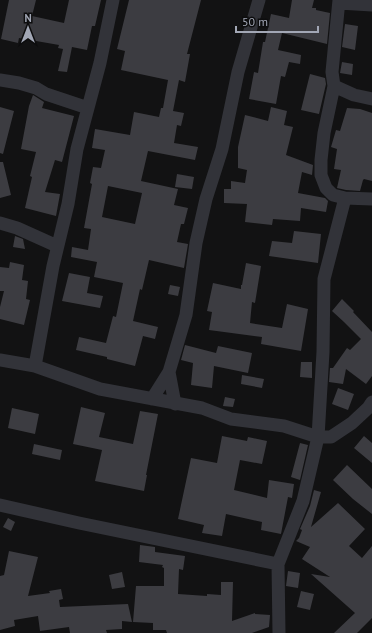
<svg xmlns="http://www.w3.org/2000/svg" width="372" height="633" viewBox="0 0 372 633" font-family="'PT Sans',sans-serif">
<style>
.building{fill:#3c3c41;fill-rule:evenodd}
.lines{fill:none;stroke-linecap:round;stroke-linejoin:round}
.minor{stroke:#323339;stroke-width:13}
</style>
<rect width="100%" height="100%" fill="#121213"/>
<path class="building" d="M9,0H36L32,16L64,23L69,0H101L95,26H92L87,50L72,47L67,72L58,71L63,49L58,48L59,45L19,38L18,43L1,39Z
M129,0H201L187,54H190L185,82L179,80L173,111L184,113L181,126L177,125L174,143L198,147L195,160L148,151L141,181L178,189L174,205L188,208L184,224H181L177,242L188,244L184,268L149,260L142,290L140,289L133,321L158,327L155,339L143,336L135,366L107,359V357L76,350L79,337L106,343L113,316L116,317L123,283L94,277L97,262L71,257L72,247L88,250L91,229L84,228L92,184L90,183L93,167L101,168L105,150L92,148L95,129L130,135L134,112L159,117L161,108H163L168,80L121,70L125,51L117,49ZM108,186L142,193L135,224L102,217Z
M292,0H314L312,8H316V10L330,13L327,44L282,33L278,50L301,55L300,64L289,62L285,77L281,76L276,104L249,99L254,72L258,73L263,42H265L271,14L289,18Z
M345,24L358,26L355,50L342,47Z
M342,62L353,64L352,75L340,73Z
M310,74L325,78L326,84L319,114L301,110Z
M33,95L44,102L42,108L74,116L62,162L55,160L45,192L60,194L56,216L25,208L32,177L30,176L36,152L21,149L29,106Z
M0,107L14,111L3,154L0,153Z
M271,107L287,111L284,125L293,127L286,155L313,165L312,175L302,172L298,193L325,198L328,201L326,212L301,208L300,221L273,219L272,225L245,222L247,204L224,203V189H231V181L245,183L247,170L238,168V147L245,115L268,121Z
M347,108L360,109L372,113V181L364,179L363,180L360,191L346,190L337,188L341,170L334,169L337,149L331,147L336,130L340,131Z
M0,162H3L11,195L0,198Z
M177,174L194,177L192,189L175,187Z
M294,231L321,234L318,263L269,256L272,241L292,243Z
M15,236L23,239L25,249L13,247Z
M10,262L24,265L22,280L28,281L26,299L30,300L24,325L0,319V307L4,291H0V267L9,268Z
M246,263L261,266L255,303L252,302L250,323L282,328L287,304L308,309L301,351L261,344L262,337L209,330L212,312L207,311L213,283L241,289V285H242Z
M69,273L90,277L87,293L103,296L100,308L62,301Z
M170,285L180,287L178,296L168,294Z
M342,299L354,311L353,312L372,332V376L366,384L346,369L343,384L329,382L330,368H333L347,348L350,350L361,339L344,322L332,311Z
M185,345L216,353L218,346L252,353L248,373L214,366L212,388L191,385L193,363L181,360Z
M301,362H312V378L300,377Z
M242,375L264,379L262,388L241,384Z
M338,388L354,394L348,410L332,404Z
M225,397L235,399L233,407L223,406Z
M81,407L105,413L99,437L133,444L140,411L158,414L146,475H147L144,491L95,481L102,450L73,444Z
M12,408L39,414L35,434L8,428Z
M222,436L247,441L248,437L267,441L262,464L240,460L234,490L267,498L269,480L294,484L292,498L288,497L281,534L261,530L262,522L226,514L222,536L202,533L204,525L178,519L191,458L217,463Z
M364,436L372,443V463L354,448Z
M300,443L308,445L300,480L291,477Z
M34,444L62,450L60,460L32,454Z
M347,465L372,489V514L353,499L333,480Z
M314,490L321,492L311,527L338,503L365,529L349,546L362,558L372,546V618L357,633H334L355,613L311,574L330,577L302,559L310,547L296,541L299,538L302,530L300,529L310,506Z
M8,518L15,522L11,531L3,527Z
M140,545L155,547V552L185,556L183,570L179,569L178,594L207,596V594L221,595V582H233L232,621L255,613V614L270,615L269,627L252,633H167L166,630H153V623L133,622L136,586H164V568L162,567L163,565L139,562Z
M9,551L38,557L28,596L50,593L49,591L61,589L63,599L59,600L60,607L128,604L132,622L122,621V629L106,630L107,633H70L69,627L40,631L38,616L14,620L15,626L0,630V576L4,575Z
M288,571L300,573L298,588L286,586Z
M122,572L125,587L112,589L109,575Z
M301,591L314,594L310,610L297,607Z"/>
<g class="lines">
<path class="minor" d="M339,0L332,72L334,86L324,133L321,160V175L326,188L333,195L345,198L372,199
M339,3L372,5
M0,80L19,83L36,88L46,94L88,108
M334,86L354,95L372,99
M0,223L17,228L57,246
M0,360L35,366L100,389L202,408L231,419L284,426L318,437H331L352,423L368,408L372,402
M35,366L53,266L68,204L77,149L100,63L113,0
M169,372L175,404
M152,399L169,372L186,315L196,243L206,199L222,149L238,72L259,0
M0,505L79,523L278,564
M279,633L278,564L303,501L318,437L323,352L324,279L345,198"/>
</g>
<g transform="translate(28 28)" stroke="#0d0d0e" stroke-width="3" paint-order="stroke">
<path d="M0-3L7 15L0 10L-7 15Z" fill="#a2a7b5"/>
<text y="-6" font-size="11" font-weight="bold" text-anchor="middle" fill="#a2a7b5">N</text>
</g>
<path d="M236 26v6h82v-6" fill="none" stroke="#a2a7b5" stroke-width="2"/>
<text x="242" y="26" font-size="12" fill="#a2a7b5" stroke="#0d0d0e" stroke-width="3" paint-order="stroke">50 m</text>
</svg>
